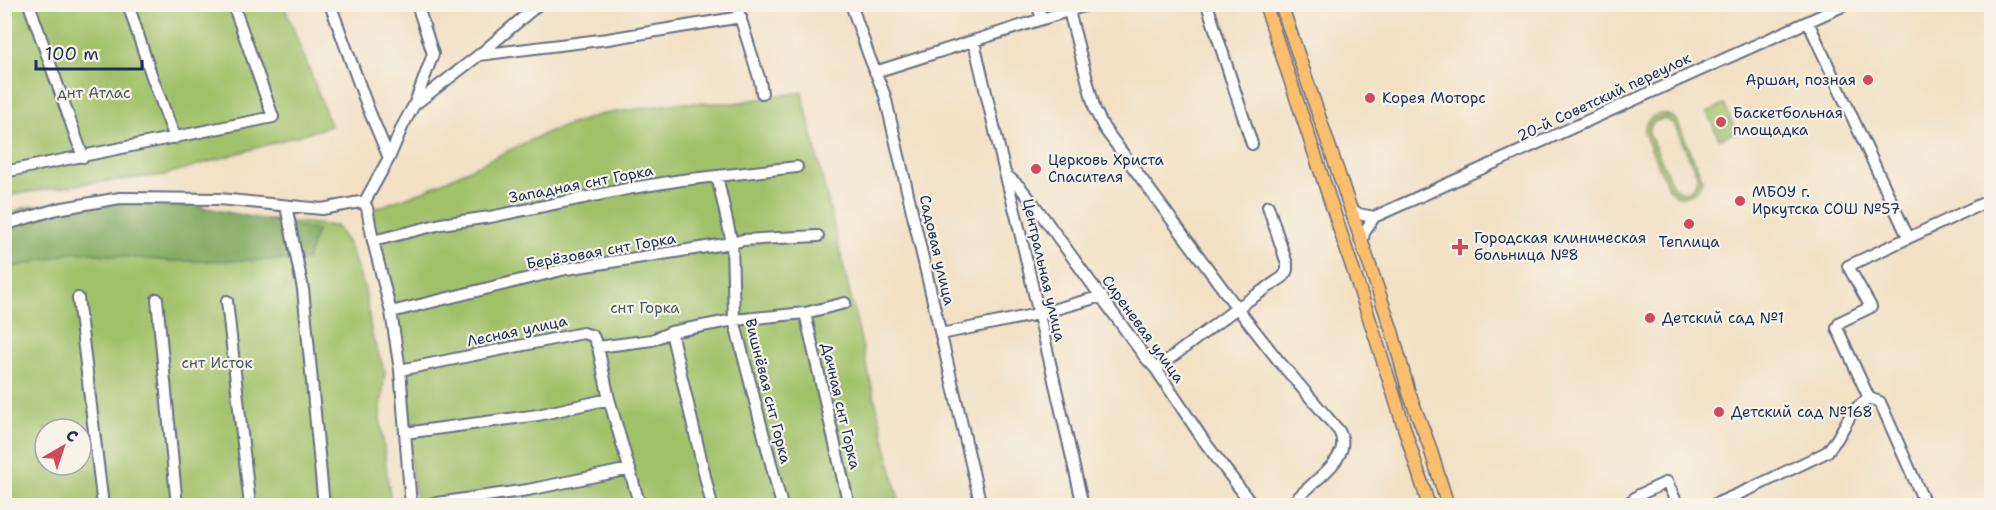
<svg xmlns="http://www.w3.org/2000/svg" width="1996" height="510" viewBox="0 0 1996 510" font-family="'Shantell Sans',sans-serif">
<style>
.green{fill:#a1c169;stroke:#5e7864;stroke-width:1.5;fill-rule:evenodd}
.forest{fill:#80a75d;stroke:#4e6b5e;stroke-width:1.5}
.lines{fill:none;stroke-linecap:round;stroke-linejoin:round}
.minor-casing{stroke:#666d82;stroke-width:14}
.major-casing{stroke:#666d82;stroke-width:15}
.minor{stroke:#fff;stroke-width:10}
.major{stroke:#fabe6d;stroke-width:12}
.poi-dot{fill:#d1495b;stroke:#f7f3e8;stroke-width:2}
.labels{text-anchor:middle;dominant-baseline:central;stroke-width:4.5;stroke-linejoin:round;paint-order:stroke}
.poi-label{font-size:15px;fill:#1b2f5e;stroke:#f7f3e8;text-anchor:start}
.park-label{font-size:15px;fill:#435b61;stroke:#f7f3e8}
.street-label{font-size:15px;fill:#1b2f5e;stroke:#f7f3e8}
</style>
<rect width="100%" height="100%" fill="#f7f3e8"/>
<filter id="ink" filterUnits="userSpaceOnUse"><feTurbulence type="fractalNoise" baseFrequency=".0167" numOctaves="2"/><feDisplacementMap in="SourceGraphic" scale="12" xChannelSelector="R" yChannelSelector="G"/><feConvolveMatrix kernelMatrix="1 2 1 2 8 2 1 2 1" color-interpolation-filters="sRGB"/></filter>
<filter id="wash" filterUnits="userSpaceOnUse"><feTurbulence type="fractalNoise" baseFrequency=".008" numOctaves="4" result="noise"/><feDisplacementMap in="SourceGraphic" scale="24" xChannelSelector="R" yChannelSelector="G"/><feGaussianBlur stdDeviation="1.35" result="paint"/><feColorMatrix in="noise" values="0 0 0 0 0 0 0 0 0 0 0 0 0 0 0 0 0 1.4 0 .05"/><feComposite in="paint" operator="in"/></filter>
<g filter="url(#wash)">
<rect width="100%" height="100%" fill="#f2e1c4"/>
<path class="green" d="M5,5H284L331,126L164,175L83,184L16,194L5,199Z
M802,92L900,505H417L371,210L426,190L550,131L602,114L679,103H734Z
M1724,104L1736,132L1719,139L1707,112Z
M1663,114L1673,117L1678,123L1702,178C1700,192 1690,199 1676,195L1668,187L1644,133C1645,121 1652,115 1663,114ZM1664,119L1671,122L1675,126L1698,177L1693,188L1688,191L1683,192L1674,188L1649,134C1649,125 1654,120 1664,119Z
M263,219L336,226L349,245L365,290L372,336L385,372L380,418L391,505H5L4,241L181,221ZM45,429H81V465H45Z"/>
<path class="forest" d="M146,196L317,230L307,260L169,261L76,252L5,269L4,216L25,207Z"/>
</g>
<g filter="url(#ink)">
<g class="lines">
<g class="minor-casing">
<path id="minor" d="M29,4L83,157
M128,4L151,74L175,138
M330,4L368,108L389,158L364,203
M736,4L760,81L762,93
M851,4L869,56L885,96L981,506
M1037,4L1042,19
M1207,4L1252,144
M1069,11L1095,110L1104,128L1237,308L1156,369
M1808,22L1908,237
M974,42L1005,173L1016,215L1083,506
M479,55L608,39L741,17
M875,72L1090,4
M415,103L433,54L417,4
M389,158L403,125L414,105L479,55L539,4
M4,172L273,117L233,4
M1005,174L1020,187L1033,203L1145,357L1156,369L1204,441L1253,506
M717,176L732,243L734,320L782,506
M364,203L367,208L373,241L391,312L400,370L411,506
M286,206L303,289L324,506
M1268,206L1287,264V270L1283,277L1237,308L1278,360L1339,431C1356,460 1305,484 1291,506
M1350,208L1359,214L1374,217L1847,4
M4,225L57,209L120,198L219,199L322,209L360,202L364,203
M373,241L441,224L490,217L632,188L682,180L797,167
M1362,243L1364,233L1374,217
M78,298L103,506
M157,299L177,506
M227,301L250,506
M391,312L566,269L732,243L743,240L818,236
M805,313L849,506
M671,332L712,506
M941,334L1038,314L1102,296
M598,347L609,399L640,506
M400,370L583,333L593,336L598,347L652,340L671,332L734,320L805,313L845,303
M1869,398L1837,328L1840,322L1871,307L1848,266L1992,199
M405,433L538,415L609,399
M416,506L528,490L630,469
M1625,506L1639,495L1667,482L1678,506
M1711,506L1750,489L1827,452L1837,439L1853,411L1869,398L1880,402L1926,506"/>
</g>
<g class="major-casing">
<path id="major" d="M1265,4L1376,339L1429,506
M1281,4L1392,331L1409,393L1429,445L1448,506"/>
</g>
<use href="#minor" class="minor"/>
<use href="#major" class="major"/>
</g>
</g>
<g class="poi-dot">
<circle cx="1868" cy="80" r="6"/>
<circle cx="1370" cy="98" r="6"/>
<circle cx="1721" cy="122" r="6"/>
<circle cx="1036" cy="169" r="6"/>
<circle cx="1740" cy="201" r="6"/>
<circle cx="1689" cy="224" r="6"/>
<path d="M1457 238h6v6h6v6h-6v6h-6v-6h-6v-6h6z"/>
<circle cx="1650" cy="318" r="6"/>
<circle cx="1719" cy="412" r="6"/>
</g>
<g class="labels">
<g class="poi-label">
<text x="1856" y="80" text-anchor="end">Аршан, позная</text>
<text x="1382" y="98">Корея Моторс</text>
<text x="1733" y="113">Баскетбольная<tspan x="1733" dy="17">площадка</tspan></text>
<text x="1048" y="160">Церковь Христа<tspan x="1048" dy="17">Спасителя</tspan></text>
<text x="1752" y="192">МБОУ г.<tspan x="1752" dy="17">Иркутска СОШ №57</tspan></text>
<text x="1474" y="238">Городская клиническая<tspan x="1474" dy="17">больница №8</tspan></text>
<text x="1689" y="242" text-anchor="middle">Теплица</text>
<text x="1662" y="318">Детский сад №1</text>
<text x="1731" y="412">Детский сад №168</text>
</g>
<g class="park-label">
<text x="94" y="93">днт Атлас</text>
<text x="645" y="308">снт Горка</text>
<text x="217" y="363">снт Исток</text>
</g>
<g class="street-label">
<text transform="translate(1604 97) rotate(-25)">20-й Советский переулок</text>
<text transform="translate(581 184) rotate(-11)">Западная снт Горка</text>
<text transform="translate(937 250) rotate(77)">Садовая улица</text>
<text transform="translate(601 251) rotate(-10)">Берёзовая снт Горка</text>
<text transform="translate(1044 270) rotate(77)">Центральная улица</text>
<text transform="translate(1143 329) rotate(54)">Сиреневая улица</text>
<text transform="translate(517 331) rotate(-12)">Лесная улица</text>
<text transform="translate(768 391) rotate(76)">Вишнёвая снт Горка</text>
<text transform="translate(841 406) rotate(77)">Дачная снт Горка</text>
</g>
</g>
<rect width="1996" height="510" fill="none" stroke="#f7f3e8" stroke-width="24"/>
<g transform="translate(63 447) rotate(39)"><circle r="28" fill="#f7f3e8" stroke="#9fa5b1" stroke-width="1.5"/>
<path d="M0-4.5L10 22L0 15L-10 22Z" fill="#d1495b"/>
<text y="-9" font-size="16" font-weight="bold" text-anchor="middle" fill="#1b2f5e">С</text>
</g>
<path d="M36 60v9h106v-9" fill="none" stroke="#1b2f5e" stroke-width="3"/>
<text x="45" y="60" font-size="18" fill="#1b2f5e" stroke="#f7f3e8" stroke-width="4.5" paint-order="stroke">100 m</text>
</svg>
